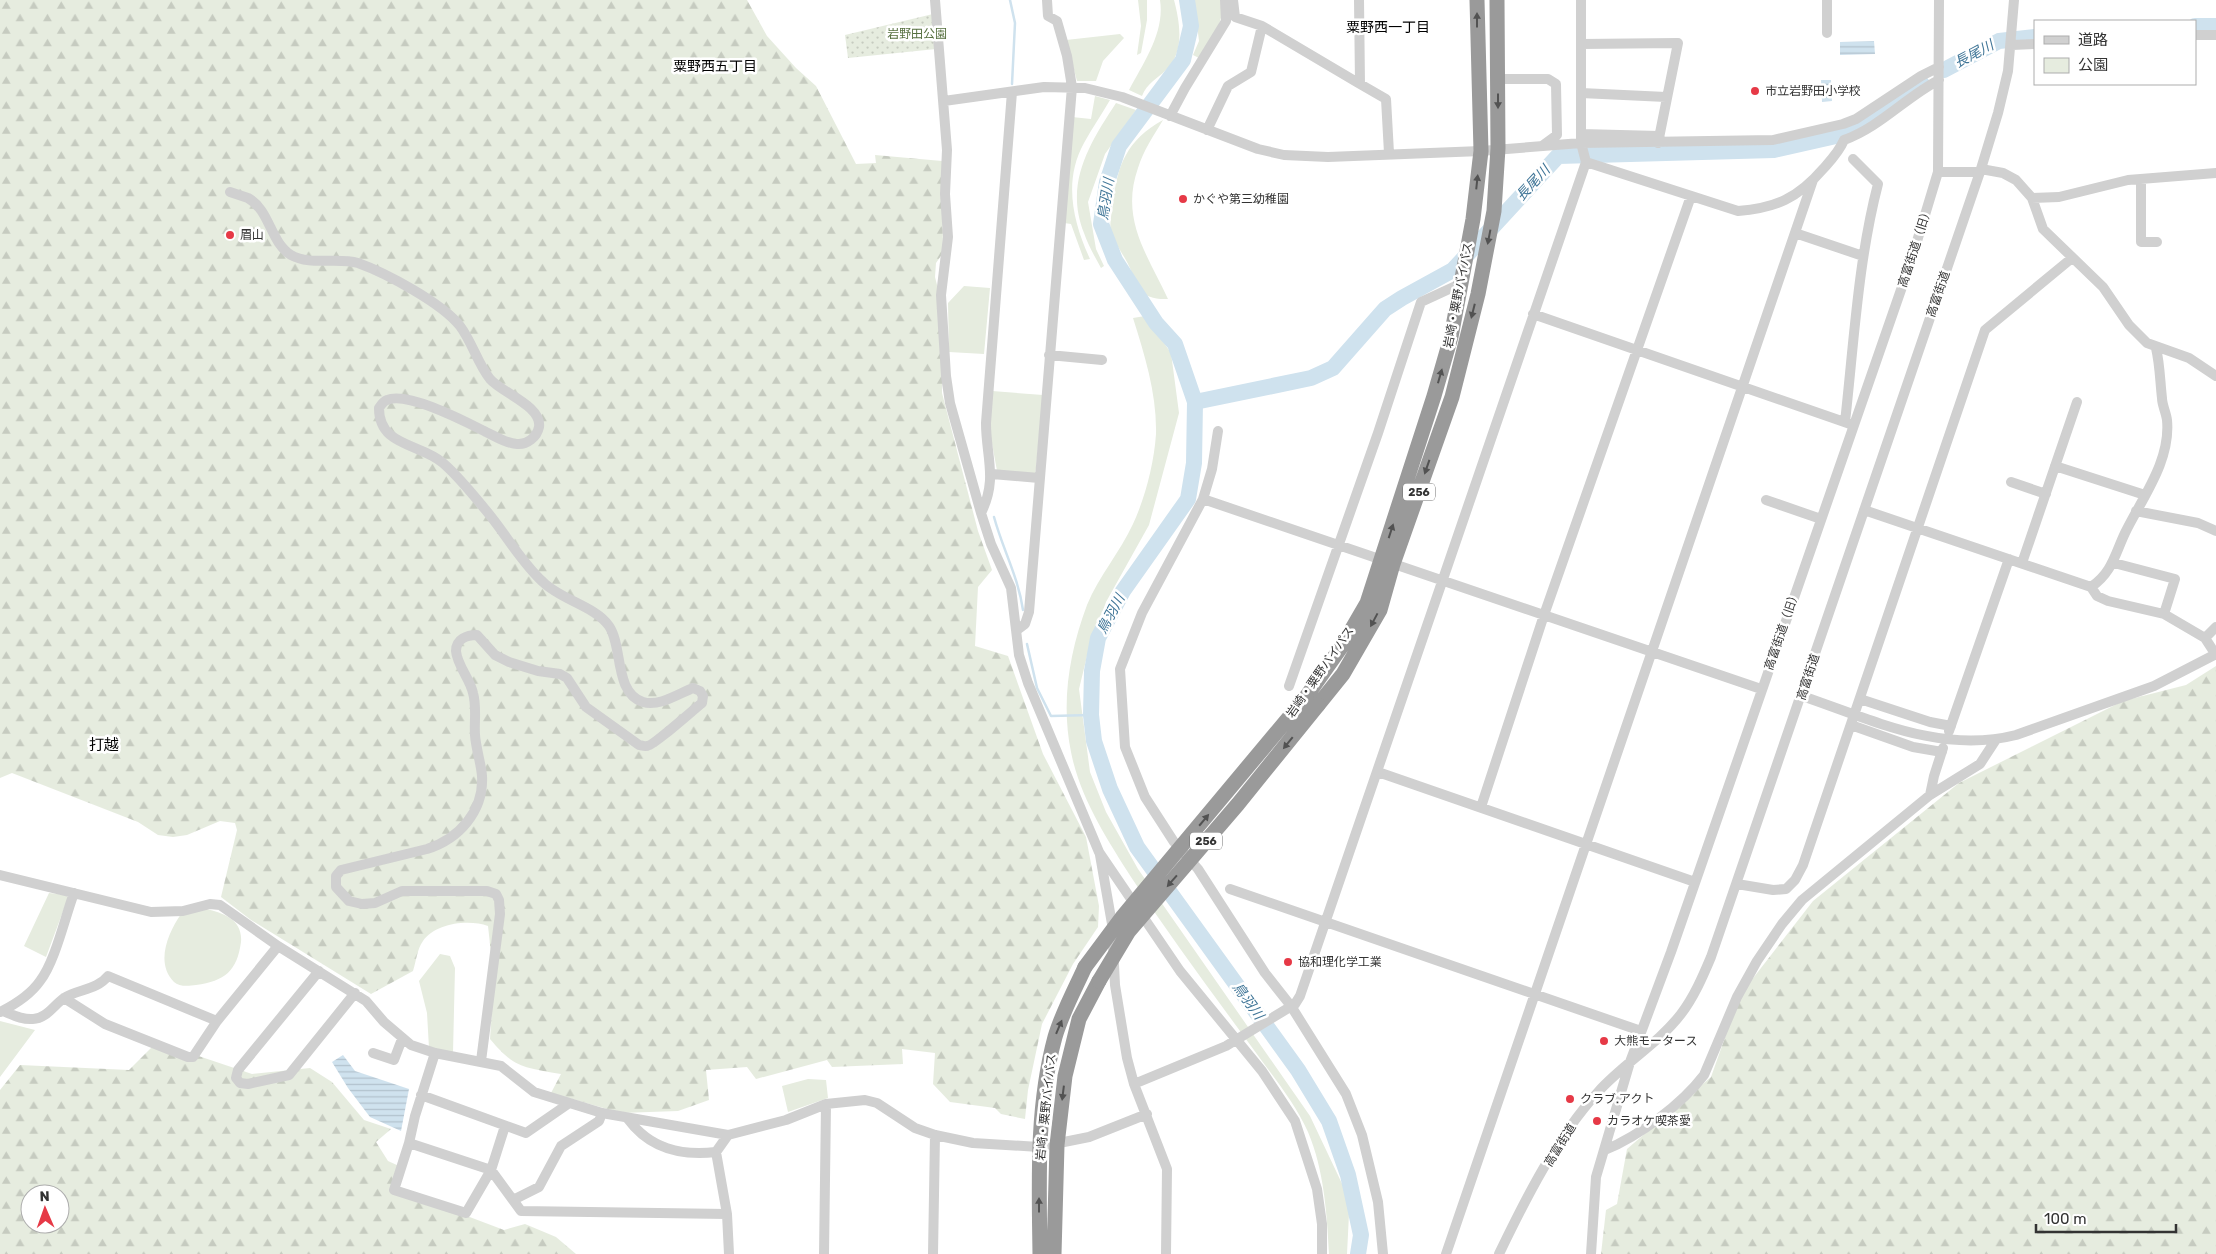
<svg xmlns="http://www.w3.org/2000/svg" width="2216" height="1254" viewBox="0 0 2216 1254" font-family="Rubik,'Noto Sans JP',sans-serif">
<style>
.green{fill:#e6ecdf}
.forest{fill:url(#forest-firs);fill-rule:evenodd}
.park{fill:url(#park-dots)}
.water{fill:url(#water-rules)}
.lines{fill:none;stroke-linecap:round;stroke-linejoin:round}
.stream{stroke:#cfe2ee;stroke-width:2.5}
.river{stroke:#cfe2ee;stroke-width:16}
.minor{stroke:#d0d0d0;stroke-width:10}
.highway{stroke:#9a9a9a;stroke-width:15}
.highway-bridge{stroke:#9a9a9a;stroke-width:15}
.oneway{fill:#525252}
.poi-dot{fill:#e63946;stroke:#fff;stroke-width:2}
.labels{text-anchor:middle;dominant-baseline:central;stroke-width:5;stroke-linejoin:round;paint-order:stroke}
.shield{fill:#fff;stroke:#707070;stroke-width:1}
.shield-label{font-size:11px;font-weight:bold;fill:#333}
.park-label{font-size:12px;fill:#56703f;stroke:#fff}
.poi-label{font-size:12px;fill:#333;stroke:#fff;text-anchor:start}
.street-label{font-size:12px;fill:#333;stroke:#fff}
.neighbourhood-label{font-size:14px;fill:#000;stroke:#fff}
.water-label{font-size:14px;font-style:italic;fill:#3f7597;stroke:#fff}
.quarter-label{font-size:15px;fill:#000;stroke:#fff}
</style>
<defs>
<pattern id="forest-firs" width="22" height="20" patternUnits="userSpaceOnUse" patternTransform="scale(1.25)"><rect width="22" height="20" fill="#e6ecdf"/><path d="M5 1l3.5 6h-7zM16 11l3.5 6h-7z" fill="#c6cbc0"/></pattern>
<pattern id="park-dots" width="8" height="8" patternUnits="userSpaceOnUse" patternTransform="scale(1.25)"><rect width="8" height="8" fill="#e6ecdf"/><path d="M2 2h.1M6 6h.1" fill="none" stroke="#c6cbc0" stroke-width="1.8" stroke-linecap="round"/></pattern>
<pattern id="water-rules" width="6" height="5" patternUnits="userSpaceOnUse" patternTransform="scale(1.25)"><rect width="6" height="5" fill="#cfe2ee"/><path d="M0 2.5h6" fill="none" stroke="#b2c2cd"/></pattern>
</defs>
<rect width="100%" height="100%" fill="#fff"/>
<path class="green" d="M1138,0H1147V20L1141,53L1137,55L1141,26Z
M1160,0H1174C1180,23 1185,52 1166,70C1157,79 1147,83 1142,96L1129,90C1144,62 1165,32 1160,0Z
M1194,0H1222C1225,23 1211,40 1199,58L1193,55L1199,41Z
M1120,34L1124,38L1103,61L1096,81H1077L1066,40Z
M1095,96L1110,100C1102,114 1092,128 1084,143C1063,181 1073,222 1090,259L1084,260L1071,224L1064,223L1072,117L1091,119Z
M1116,103L1136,110L1105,154L1088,202L1096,249L1104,266L1101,268C1095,257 1088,245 1084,233C1064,183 1090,143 1116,103Z
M1163,120C1154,135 1143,151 1138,168C1120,219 1147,254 1168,299C1140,300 1139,288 1129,266C1124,255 1114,243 1111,231C1109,224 1112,212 1113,204C1117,165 1127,140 1163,120Z
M964,286L990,288L984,354L949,352L948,303Z
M1145,316L1171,353L1179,413L1149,525L1106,602L1087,656L1079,689L1090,772L1106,812L1138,869L1310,1116L1345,1190L1349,1214L1347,1254H1329C1327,1213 1324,1170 1308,1132C1294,1101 1271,1074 1251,1046C1210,990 1169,935 1131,877C1107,839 1080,798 1071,752C1061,703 1069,653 1087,605C1099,576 1120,552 1133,524C1145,498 1154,464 1156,434C1157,395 1145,356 1133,318Z
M992,391L1043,395L1035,478L998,476L990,433Z
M49,893L67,895L68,898L46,957L24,946Z
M206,909C224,913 243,920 241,942C237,971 225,981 196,985C189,986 179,987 174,982C155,963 168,933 181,914Z
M440,954L450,956L455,968L453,1053L429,1048L427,1013L419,981Z
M0,1021L35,1030L0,1077Z
M808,1079L826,1080L828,1098L788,1112L782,1086Z"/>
<path class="forest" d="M0,0H747L767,36L796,68L816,86L856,164L876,163L875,155L942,161L943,253L936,263L935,277L942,305V393L978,531L992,570L978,587L975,646L1008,656L1043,754L1086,837L1099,906L1098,927L1073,964L1042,1024L1028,1090L1025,1119L1001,1114L995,1108L950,1102L933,1084L935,1053L902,1049L903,1064L832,1067L827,1060L756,1079L747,1067L706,1070L709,1100L678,1111L621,1113L551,1093L561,1074C524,1067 515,1069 490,1039L494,980L488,926C469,919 435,923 423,941C417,949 416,962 413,971L371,994L251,920L221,897L237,830L235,823L220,821L187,835L173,837L158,835L138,822L12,773L0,778Z
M2216,666V1254H1601L1606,1210L1617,1204L1627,1149L1711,1077L1740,995L1813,901L1959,783L2123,701L2186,685Z
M157,1042L252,1074L310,1068L332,1082L364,1120L391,1129L376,1142L388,1161L399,1166L393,1188L504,1230L525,1224L556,1237L576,1254H0V1090L20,1065L129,1070ZM30,1194H60V1224H30Z"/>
<path class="park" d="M933,14L936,49L848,58L845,35Z"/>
<path class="water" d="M1874,41L1875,54L1840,55V42Z
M1821,80H1831L1832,101L1822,102Z
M343,1055L355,1071L409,1089L401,1131L370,1117L348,1088L332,1062Z"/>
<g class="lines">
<path class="stream" d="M1010,0L1015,23L1012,84
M994,517C1003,550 1018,576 1023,610
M1027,644L1037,688L1051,716L1091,715"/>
<path class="river" d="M1187,0L1191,26L1183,60L1119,146L1107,182L1101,224L1115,260L1156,323L1175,344L1195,402L1194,463L1188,499L1123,591L1098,638L1092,671L1091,715L1094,741L1110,789L1137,847L1298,1070L1329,1121L1348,1175L1361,1235L1358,1254
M2195,26H2216
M1944,70L1999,41L2035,37
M1195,402L1311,378L1333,368L1385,309L1402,298L1453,270L1558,156L1774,150L1836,136L1862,126L1895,100L1922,84"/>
<path class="minor" d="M935,0L947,150L945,194L948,237L941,295L946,376L950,403L981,513L991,544L1011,588L1019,655L1028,683L1099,852L1180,971L1262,1071L1295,1121L1317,1189L1322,1224V1254
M1233,0L1235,17L1262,26L1360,84
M1359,0L1360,84L1386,99L1389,153
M1827,0V33
M2195,35H2216
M1581,44L1678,43L1658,143
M2012,45L2035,44
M1498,79H1548L1556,84L1557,135L1542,146
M1581,93L1666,97
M944,101L1044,87L1085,88L1122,97L1258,149L1284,155L1328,157L1481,151L1581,143L1773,140L1843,124L1856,119L1921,76L1939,67
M1170,116L1185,88L1226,21L1225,0
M1207,130L1228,86L1251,72L1262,26
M1581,134L1659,136
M1586,162L1738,211C1776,208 1798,198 1823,169C1831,160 1839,152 1844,140C1880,127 1906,97 1939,80
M1981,169L2003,173L2016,180L2032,198L2043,229L2103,287L2129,325L2147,343L2189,358L2216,376
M1938,172H1980
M2141,179V242H2157
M230,192C236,194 242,196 248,198C270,210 270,242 291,255C310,266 337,257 358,263C386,273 442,303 460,326C472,342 478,364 490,379C502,393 542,406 539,427C537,437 527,445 517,444C507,444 495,436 486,432C466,422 408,391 387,400C384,401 381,405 379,408C379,447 420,443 443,463C458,476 471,492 484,508C504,531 520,561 543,582C561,600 595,606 609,626C623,646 614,693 643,702C659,707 678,694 693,688L700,691L703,696L702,703C693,710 653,746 647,746C646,747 640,745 639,745L586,707L567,678L560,674L538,671L509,662L495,655L477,635C467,635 456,639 456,651C457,665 470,679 473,693C477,707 474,722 475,735C476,749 481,763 482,776C484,811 459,839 427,849L341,870L336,876V887L349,901L362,904L375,903L402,891H487L496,894L499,900L500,914L481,1061
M2032,198L2059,197L2128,180L2216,173
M1795,233L1863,256
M1533,314L1853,425
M1049,355L1102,360
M1845,422C1854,342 1858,261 1878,184L1853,159
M1218,431L1212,469L1203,499L1142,613L1120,669L1125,747L1145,797L1174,842L1198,869L1265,973L1291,1006L1346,1094L1362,1135L1378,1202L1383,1254
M2055,466L2145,495
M992,474L1039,478
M2011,482L2046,494
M1203,499L1761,689
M1766,500L1821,519
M1864,510L2091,587L2097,596L2108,601L2164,614L2205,638L2216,655
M2136,511L2198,523L2216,531
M981,513C998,479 986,457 986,423L1012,92
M2022,563L2077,402
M2114,563L2175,579L2164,614
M2091,587C2112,573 2115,554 2125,533C2142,498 2171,461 2167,420C2166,412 2162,405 2162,398C2160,381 2160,365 2156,348
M1017,630L1025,624L1029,612L1072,87L1067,56L1057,21L1048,16L1047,0
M2205,638L2216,627
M1289,686L1378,433L1421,302L1460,284
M1802,696C1873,720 1941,754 2016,735L2154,686L2216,654
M1860,699L1930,722L1951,726
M1851,725L1913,747L1942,752
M1949,731L2009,559
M1378,772L1695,882
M1930,795L1934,776L1943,748
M1481,807L1544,615L1691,196
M1100,855L1112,924L1115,985L1127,1058L1134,1084L1167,1169L1166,1254
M0,875L151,912L183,911L210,904L220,905L278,946L366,1001L384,1022L411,1045L435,1053L501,1066L534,1092L602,1113L728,1135L786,1120L826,1104L865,1100L877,1103L915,1128L935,1135L973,1143L1039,1147L1089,1137L1147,1114
M1737,884L1773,890L1786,889L1795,880L1803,865L1985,330L2072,258
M1230,889L1641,1031
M319,971L238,1070L236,1078L240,1083L248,1084L289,1075L355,993
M64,998L105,1024L188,1057H193L217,1021L278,946
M3,1011C13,1015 22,1020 33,1019C46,1019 54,1005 64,998C79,989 97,990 108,976L217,1021
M0,1012C14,1005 31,994 40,981C55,962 65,917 74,893
M373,1053L394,1060L402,1039
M435,1053L415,1116L409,1143L491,1170L521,1211L727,1214L729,1254
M1134,1084L1226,1046L1295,1004L1300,996L1586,162L1581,143V0
M421,1095L526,1133L568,1104
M628,1119C650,1149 681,1156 716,1152L728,1135
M409,1143L394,1190L466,1213L491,1170L505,1126
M1605,1150C1639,1136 1681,1105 1704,1075L1737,997L1757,961L1782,924L1802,900L1930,795L1980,764L1995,741
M716,1152L727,1214
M513,1200L539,1187L561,1146L599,1121L602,1113
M824,1254L826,1104
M933,1254L935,1135
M1446,1254L1813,180
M1499,1254C1526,1198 1556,1138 1598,1092C1623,1064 1658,1044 1681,1014C1694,997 1703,976 1711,957L1980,172L1998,113L2008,71L2014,0
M1591,1254L1596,1177L1630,1062L1671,952L1911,261L1938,172L1939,0"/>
<path class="highway" d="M1306,697L1342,646L1367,603L1434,396L1451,337L1473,219L1481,151L1477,0
M1318,705L1343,674L1380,610L1393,564L1452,397L1478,294L1494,211L1498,148L1497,0
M1040,1254C1039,1182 1036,1107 1055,1037C1062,1013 1075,989 1085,967
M1054,1254L1057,1145L1065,1076L1079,1019L1099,981"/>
<path class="highway-bridge" d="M1085,967L1123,916L1306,697
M1099,981L1129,931L1238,804L1318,705"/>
</g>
<defs><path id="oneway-solid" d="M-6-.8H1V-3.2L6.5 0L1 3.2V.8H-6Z" transform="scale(1.25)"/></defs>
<g class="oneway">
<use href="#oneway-solid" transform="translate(1477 20) rotate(-90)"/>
<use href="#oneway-solid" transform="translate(1498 101) rotate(90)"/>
<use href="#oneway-solid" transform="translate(1477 182) rotate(-84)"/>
<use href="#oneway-solid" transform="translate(1489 237) rotate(101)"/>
<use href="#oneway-solid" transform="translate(1473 311) rotate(104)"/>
<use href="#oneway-solid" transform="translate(1440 376) rotate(-74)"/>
<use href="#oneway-solid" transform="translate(1427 467) rotate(109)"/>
<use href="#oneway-solid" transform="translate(1391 531) rotate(-72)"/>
<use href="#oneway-solid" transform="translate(1374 620) rotate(118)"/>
<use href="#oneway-solid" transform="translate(1288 743) rotate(129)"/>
<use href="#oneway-solid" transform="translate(1204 820) rotate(-50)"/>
<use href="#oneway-solid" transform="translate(1172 881) rotate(131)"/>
<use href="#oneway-solid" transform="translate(1059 1027) rotate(-67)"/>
<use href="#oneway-solid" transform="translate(1063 1093) rotate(97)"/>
<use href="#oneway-solid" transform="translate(1039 1205) rotate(-90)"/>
</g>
<g class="poi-dot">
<circle cx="1755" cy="91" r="5"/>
<circle cx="1183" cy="199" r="5"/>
<circle cx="230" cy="235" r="5"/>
<circle cx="1288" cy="962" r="5"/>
<circle cx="1604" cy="1041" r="5"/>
<circle cx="1570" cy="1099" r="5"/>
<circle cx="1597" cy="1121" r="5"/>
</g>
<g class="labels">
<g class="shield">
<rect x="1403" y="483.5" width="32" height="17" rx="4"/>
<rect x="1190" y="832.5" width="32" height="17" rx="4"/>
</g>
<g class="shield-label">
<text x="1419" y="492">256</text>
<text x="1206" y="841">256</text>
</g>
<g class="park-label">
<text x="917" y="34">岩野田公園</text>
</g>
<g class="poi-label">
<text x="1765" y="91">市立岩野田小学校</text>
<text x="1193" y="199">かぐや第三幼稚園</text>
<text x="240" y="235">眉山</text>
<text x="1298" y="962">協和理化学工業</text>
<text x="1614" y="1041">大熊モータース</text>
<text x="1580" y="1099">クラブ.アクト</text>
<text x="1607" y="1121">カラオケ喫茶愛</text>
</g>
<g class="street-label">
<text transform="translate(1915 247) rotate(-72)">高富街道（旧）</text>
<text transform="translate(1938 294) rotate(-71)">高富街道</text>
<text transform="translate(1458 295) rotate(-79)">岩崎・粟野バイパス</text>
<text transform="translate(1782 630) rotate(-71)">高富街道（旧）</text>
<text transform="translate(1320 672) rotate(-55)">岩崎・粟野バイパス</text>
<text transform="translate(1808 677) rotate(-72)">高富街道</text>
<text transform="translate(1046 1107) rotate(-84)">岩崎・粟野バイパス</text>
<text transform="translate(1560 1145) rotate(-58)">高富街道</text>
</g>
<g class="neighbourhood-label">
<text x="1388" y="27">粟野西一丁目</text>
<text x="715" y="66">粟野西五丁目</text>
</g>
<g class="water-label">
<text transform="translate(1974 54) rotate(-28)">長尾川</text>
<text transform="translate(1533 183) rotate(-47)">長尾川</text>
<text transform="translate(1106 199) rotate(-81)">鳥羽川</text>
<text transform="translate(1111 614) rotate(-62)">鳥羽川</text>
<text transform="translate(1248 1001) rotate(54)">鳥羽川</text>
</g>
<g class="quarter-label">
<text x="104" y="745">打越</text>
</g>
</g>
<rect x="2034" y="20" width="162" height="65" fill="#ffffff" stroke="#adadad"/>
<rect x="2044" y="36" width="25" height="8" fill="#d0d0d0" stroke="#adadad"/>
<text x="2078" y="45" font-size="15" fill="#333333">道路</text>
<rect x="2044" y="58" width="25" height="15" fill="#e6ecdf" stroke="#adadad"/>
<text x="2078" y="70" font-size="15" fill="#333333">公園</text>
<g transform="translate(45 1209) rotate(358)"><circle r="24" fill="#ffffff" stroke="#adadad"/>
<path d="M0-4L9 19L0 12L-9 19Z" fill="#e63946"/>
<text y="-8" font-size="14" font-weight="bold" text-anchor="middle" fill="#333333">N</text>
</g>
<path d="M2036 1224v8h140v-8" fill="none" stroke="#333333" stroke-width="2.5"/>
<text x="2044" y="1224" font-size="15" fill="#333333" stroke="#ffffff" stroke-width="4" paint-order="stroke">100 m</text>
</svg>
